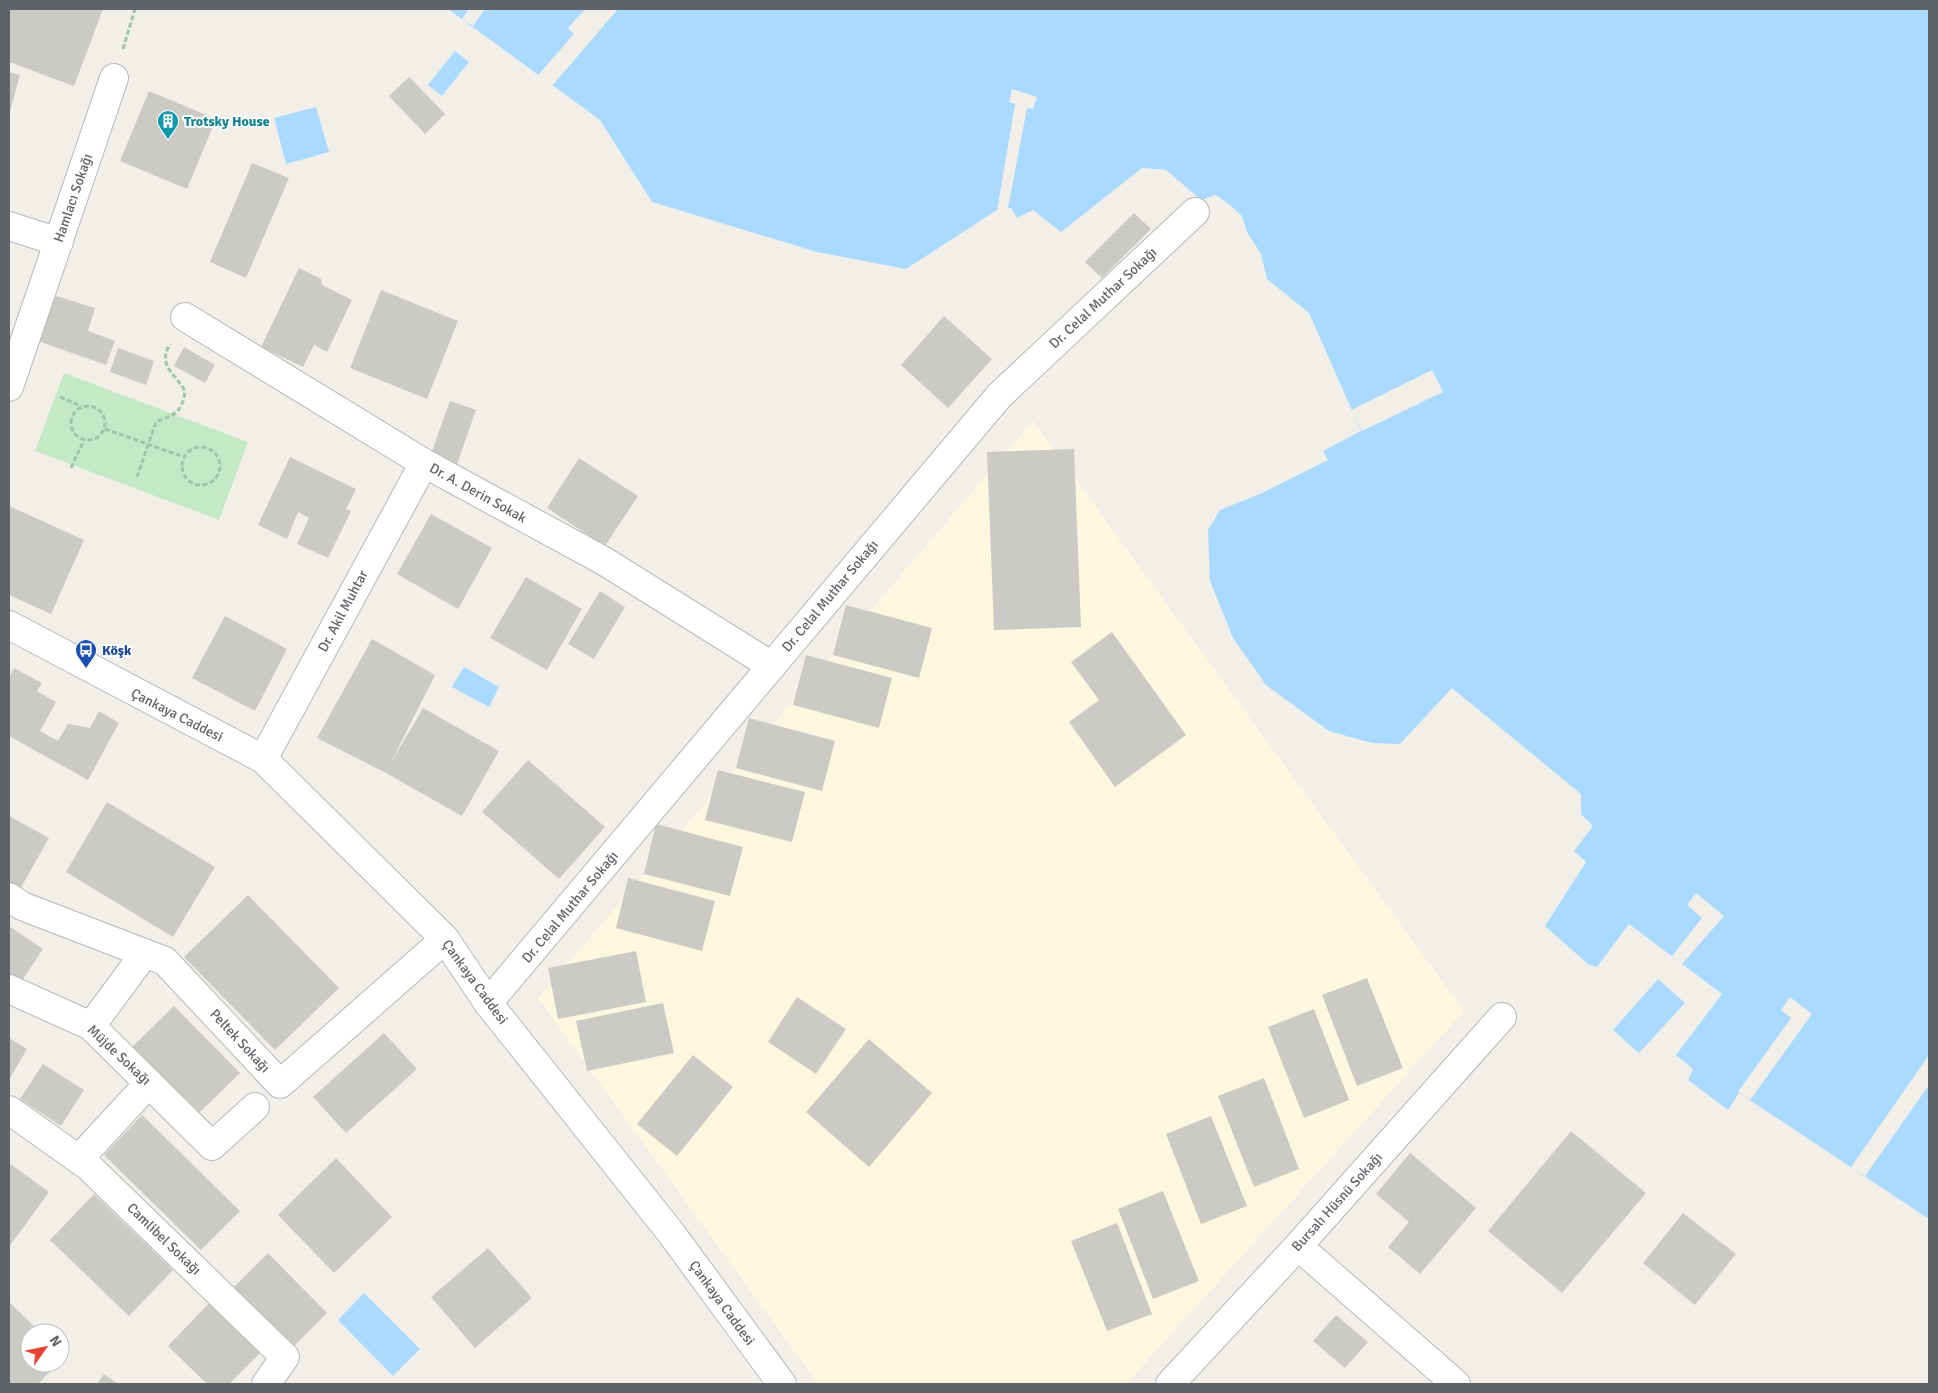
<svg xmlns="http://www.w3.org/2000/svg" width="1938" height="1393" viewBox="0 0 1938 1393" font-family="Signika,sans-serif">
<style>
.commercial{fill:#fef7e0}
.green{fill:#c5e8c5}
.water{fill:#aadaff}
.pier{fill:#f1efe8}
.building{fill:#cccac5}
.lines{fill:none;stroke-linecap:round;stroke-linejoin:round}
.street-casing{stroke:#b5b8bc;stroke-width:30}
.secondary-casing{stroke:#b6babf;stroke-width:30}
.path{stroke:#9cc7a9;stroke-width:3;stroke-dasharray:5 2.5;stroke-linecap:butt}
.street{stroke:#fff;stroke-width:28}
.secondary{stroke:#fff;stroke-width:28}
.labels{text-anchor:middle;dominant-baseline:central;stroke-width:4;stroke-linejoin:round;paint-order:stroke}
.culture-label{font-size:14px;font-weight:bold;fill:#0d838f;stroke:#fff;text-anchor:start}
.street-label{font-size:14px;fill:#5f6368;stroke:#fff}
.transit-label{font-size:14px;font-weight:bold;fill:#164399;stroke:#fff;text-anchor:start}
</style>
<rect width="100%" height="100%" fill="#f1efe8"/>
<path class="commercial" d="M1033,421L1464,1011L1126,1384H818L538,998Z"/>
<path class="green" d="M64,373L248,442L219,520L35,451Z"/>
<path class="water" d="M448,9H1929V1219L1739,1093L1728,1110L1688,1080L1693,1069L1676,1055L1722,994L1629,924L1597,967L1588,964L1545,926L1586,862L1574,851L1593,826L1581,814V794L1452,688L1400,744L1372,743L1329,731L1266,685L1233,638L1210,581L1208,530L1220,510L1260,494L1328,460L1323,451L1361,431L1309,313L1267,279L1261,254L1247,232L1242,216L1230,205L1216,195L1201,200L1166,170L1142,168L1061,232L1033,210L1017,218L1011,208H1000L906,269L817,252L652,202L600,120Z
M455,51L469,62L442,96L428,85Z
M316,107L329,152L286,164L274,118Z
M464,667L499,687L489,707L452,687Z
M1658,979L1685,1003L1639,1053L1613,1030Z
M364,1293L420,1349L393,1376L338,1320Z"/>
<path class="pier" d="M469,9H485L473,26L462,19Z
M585,9H618L552,86L538,75L574,34L568,28Z
M1012,89L1037,97L1033,109L1027,108L1008,208H1000L997,211L1015,104L1009,102Z
M1432,370L1443,392L1362,431L1351,410Z
M1696,893L1724,916L1682,964L1672,956L1702,918L1687,905Z
M1790,997L1812,1014L1750,1100L1738,1092L1791,1018L1781,1010Z
M1929,1055V1085L1865,1176L1851,1167Z"/>
<path class="building" d="M9,9H103L74,86L9,62Z
M9,72L20,75L9,115Z
M409,77L445,114L425,134L389,96Z
M149,91L216,119L187,189L120,161Z
M252,163L289,178L246,278L210,262Z
M1134,213L1151,229L1102,278L1085,262Z
M299,268L321,279L322,285L352,300L327,352L314,345L303,367L261,347Z
M381,290L458,321L427,399L350,368Z
M50,294L95,308L88,331L115,341L106,365L35,340Z
M944,316L992,359L948,408L901,365Z
M184,347L215,365L205,383L174,366Z
M118,348L154,361L146,385L110,372Z
M450,401L476,410L457,464L431,454Z
M1074,449L1081,627L994,630L987,452Z
M290,457L356,489L346,509L351,511L328,558L297,544L309,518L298,512L287,539L258,525Z
M579,458L638,496L605,546L547,508Z
M9,506L84,540L51,614L9,595Z
M431,514L492,548L458,609L397,574Z
M526,577L582,609L547,670L490,638Z
M600,591L625,607L594,659L568,644Z
M846,605L932,628L919,678L833,655Z
M225,616L287,649L255,711L192,678Z
M1112,632L1186,735L1115,787L1069,722L1099,700L1071,662Z
M372,639L435,675L390,764L423,708L499,751L462,816L386,773L317,738Z
M806,655L892,678L879,728L793,705Z
M14,668L42,683L37,691L56,702L40,731L58,741L68,724L90,728L99,711L119,723L88,780L9,736V678Z
M749,718L835,741L822,791L736,768Z
M528,760L605,827L559,879L482,812Z
M718,770L805,792L792,842L705,820Z
M107,802L215,867L173,937L66,872Z
M9,816L49,838L20,889L9,882Z
M656,824L743,847L730,896L644,874Z
M628,878L715,901L702,951L616,928Z
M248,895L339,988L275,1050L184,957Z
M9,926L43,949L19,985L9,978Z
M636,951L646,1002L558,1019L548,968Z
M1367,978L1403,1068L1357,1086L1322,995Z
M797,997L846,1029L816,1074L768,1042Z
M663,1003L674,1053L587,1071L576,1021Z
M174,1006L240,1073L196,1116L131,1048Z
M1314,1009L1349,1100L1304,1118L1268,1027Z
M384,1033L417,1069L346,1133L313,1097Z
M9,1038L27,1049L9,1080Z
M869,1039L932,1093L869,1167L806,1112Z
M693,1055L733,1087L677,1156L637,1124Z
M43,1064L84,1090L61,1126L20,1099Z
M1264,1078L1299,1169L1254,1187L1218,1096Z
M142,1115L240,1211L201,1250L104,1155Z
M1211,1116L1247,1206L1201,1224L1166,1134Z
M1571,1131L1646,1193L1562,1293L1488,1231Z
M1410,1153L1476,1208L1420,1274L1388,1247L1409,1222L1376,1194Z
M336,1158L392,1217L334,1273L278,1215Z
M9,1163L49,1192L9,1247Z
M1163,1191L1199,1281L1153,1299L1118,1209Z
M94,1194L173,1270L129,1316L50,1240Z
M1683,1213L1736,1254L1695,1305L1643,1263Z
M1117,1223L1152,1314L1107,1331L1071,1241Z
M488,1248L532,1298L475,1348L431,1297Z
M268,1253L327,1313L293,1347L234,1287Z
M212,1300L263,1350L229,1384H207L168,1346Z
M9,1302L41,1333H30V1363H58L38,1384H9Z
M1336,1315L1368,1342L1345,1368L1313,1341Z
M104,1374L118,1384H97Z"/>
<g class="lines">
<g class="street-casing">
<path id="street" d="M9,226L59,242
M185,317L424,463L604,561L772,666
M9,387L114,78
M263,759L424,463
M9,897L22,906L165,961L280,1084L445,939
M9,989L91,1026L212,1146L255,1107
M488,1003L999,396L1195,212
M91,1026L145,953
M9,1110L88,1166L285,1357L266,1384
M79,1159L149,1083
M1298,1246L1456,1384
M1170,1384L1298,1246L1502,1017"/>
</g>
<g class="secondary-casing">
<path id="secondary" d="M9,625L263,759L445,939L488,1003L671,1233L782,1384"/>
</g>
<path class="path" d="M123,49L135,9
M60,397L81,406
M71 423a17 17 0 1 1 34 0a17 17 0 1 1-34 0Z
M105,429L184,457
M182 466a19 19 0 1 1 38 0a19 19 0 1 1-38 0Z
M71,468L84,440
M137,477L156,422C175,414 182,413 185,391C175,373 157,366 170,344"/>
<use href="#street" class="street"/>
<use href="#secondary" class="secondary"/>
</g>
<defs>
<g id="building-pin" transform="scale(1.125)"><path d="M0 17L-7.5 6A9.5 9.5 0 1 1 7.5 6Z" fill="#0f9aa8" stroke="#fff"/><path d="M-4-6H4V6H1V3H-1V6H-4ZM-2.5-4.3h1.7v1.8h-1.7ZM.8-4.3h1.7v1.8H.8ZM-2.5-1h1.7V.8h-1.7ZM.8-1h1.7V.8H.8Z" fill="#fff"/></g>
<g id="bus-pin" transform="scale(1.125)"><path d="M0 17L-7.5 6A9.5 9.5 0 1 1 7.5 6Z" fill="#1a4fb4" stroke="#fff"/><path d="M-5-6H5V4H4V6H2V4H-2V6H-4V4H-5ZM-3.5-4V0h7V-4ZM-3.5 1.2v1.5H-2V1.2ZM2 1.2v1.5H3.5V1.2Z" fill="#fff"/></g>
</defs>
<g fill-rule="evenodd">
<use href="#building-pin" x="168" y="121"/>
<use href="#bus-pin" x="86" y="650"/>
</g>
<g class="labels">
<g class="culture-label">
<text x="184" y="121">Trotsky House</text>
</g>
<g class="street-label">
<text transform="translate(73 198) rotate(-71)">Hamlacı Sokağı</text>
<text transform="translate(1103 298) rotate(-43)">Dr. Celal Muthar Sokağı</text>
<text transform="translate(478 493) rotate(29)">Dr. A. Derin Sokak</text>
<text transform="translate(830 596) rotate(-50)">Dr. Celal Muthar Sokağı</text>
<text transform="translate(343 611) rotate(-62)">Dr. Akil Muhtar</text>
<text transform="translate(177 715) rotate(27)">Çankaya Caddesi</text>
<text transform="translate(570 907) rotate(-50)">Dr. Celal Muthar Sokağı</text>
<text transform="translate(475 982) rotate(54)">Çankaya Caddesi</text>
<text transform="translate(240 1041) rotate(47)">Peltek Sokağı</text>
<text transform="translate(119 1055) rotate(43)">Müjde Sokağı</text>
<text transform="translate(1337 1202) rotate(-48)">Bursalı Hüsnü Sokağı</text>
<text transform="translate(164 1239) rotate(44)">Camlibel Sokağı</text>
<text transform="translate(722 1303) rotate(54)">Çankaya Caddesi</text>
</g>
<g class="transit-label">
<text x="102" y="650">Köşk</text>
</g>
</g>
<rect width="1938" height="1393" fill="none" stroke="#5f6368" stroke-width="20"/>
<g transform="translate(45 1348) rotate(57)"><circle r="24" fill="#ffffff" stroke="#bfc1c3"/>
<path d="M0-4L9 19L0 12L-9 19Z" fill="#ea4335"/>
<text y="-8" font-size="14" font-weight="bold" text-anchor="middle" fill="#5f6368">N</text>
</g>
</svg>
